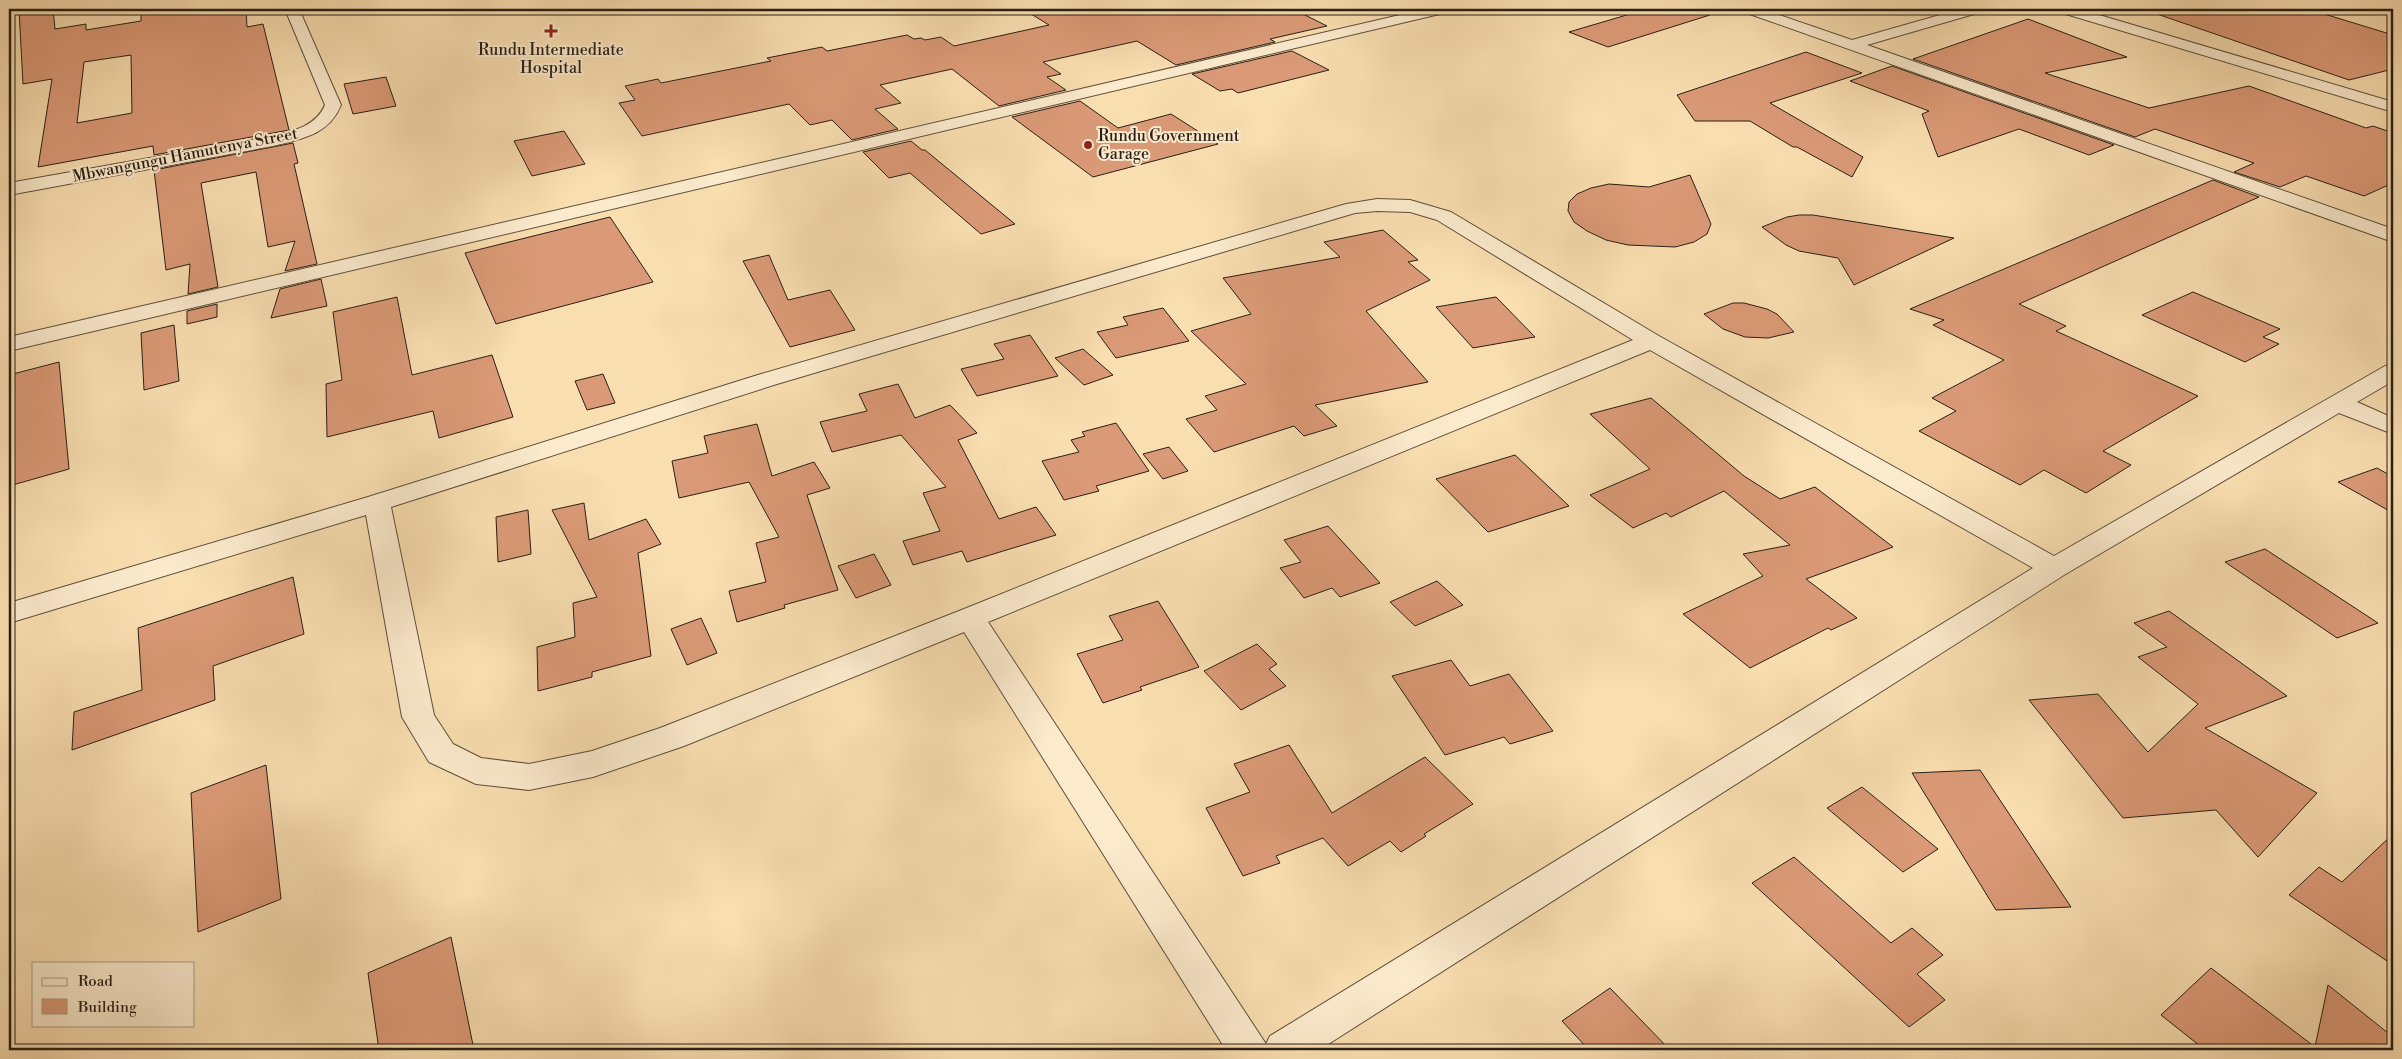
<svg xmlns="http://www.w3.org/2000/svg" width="2402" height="1059" viewBox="0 0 2402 1059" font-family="'Libre Bodoni',serif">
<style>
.building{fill:#db9a77;stroke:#291f15;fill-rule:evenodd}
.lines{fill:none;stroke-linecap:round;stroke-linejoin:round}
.street-casing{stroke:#5d4f3c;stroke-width:2}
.street{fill:#fbeacc;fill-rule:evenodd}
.poi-dot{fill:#8f2418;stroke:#fbeacc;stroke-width:2}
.labels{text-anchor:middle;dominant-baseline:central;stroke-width:4;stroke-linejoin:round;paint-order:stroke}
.far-poi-label{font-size:16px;fill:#291f15;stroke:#fbeacc}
.far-street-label{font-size:16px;fill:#291f15;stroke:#fbeacc}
</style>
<rect width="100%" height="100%" fill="#f9deb0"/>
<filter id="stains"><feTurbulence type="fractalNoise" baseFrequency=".004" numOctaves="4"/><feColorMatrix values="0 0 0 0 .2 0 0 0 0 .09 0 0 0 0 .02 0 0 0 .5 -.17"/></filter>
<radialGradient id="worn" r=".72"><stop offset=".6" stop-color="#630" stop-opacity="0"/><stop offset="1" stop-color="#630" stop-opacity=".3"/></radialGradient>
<path class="building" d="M19,9H53L55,29L86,24V30L141,21V9H246L247,27L263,24L289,130L154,155L153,146L38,167L52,79L23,84ZM131,55L132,113L77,123L84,62Z
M1023,9H1293L1327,26L1270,39L1275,42L1176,65L1137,41L1043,62L1061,74L1047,77L1066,90L999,106L952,69L880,85L901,103L875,109L898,129L852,140L832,120L810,125L789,104L642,136L619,103L635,100L625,86L658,79L661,83L771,61L767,58L822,47L827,51L907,35L914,39L921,38L925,40L941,37L954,46L1049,25Z
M1647,9H1709L1710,15L1608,47L1569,32Z
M2155,9H2308L2393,35V69L2349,80L2154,13Z
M2028,19L2127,57L2045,73L2149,108L2249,86L2366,128L2373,126L2393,133V183L2364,196L2306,176L2280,187L2234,172L2254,163L2155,129L2135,137L1913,59Z
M1292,51L1329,70L1238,93L1232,89L1220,91L1192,74Z
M1806,52L1862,73L1770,103L1863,157L1852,177L1797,147H1793L1750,121H1695L1677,95Z
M1892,66L2114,145L2089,155L2019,129L1938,157L1922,114L1929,111L1850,81Z
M386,77L396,106L353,114L344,84Z
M1080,101L1118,128L1171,114L1218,144L1093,177L1012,117Z
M564,131L585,164L532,176L514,141Z
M911,141L922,150H925L1015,224L981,234L910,173L889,178L863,152Z
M293,143L298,163L294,164L317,264L285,271L295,241L268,247L256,172L201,183L218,287L188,294L190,264L166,270L154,170Z
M1690,175L1711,224L1707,234L1694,242L1675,247L1628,245L1606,240L1587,231L1574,222L1568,211L1569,202L1577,194L1591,188L1609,184L1649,187Z
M2213,180L2259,197L2019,304L2066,326L2056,331L2198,396L2103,451L2131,465L2086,493L2044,470L2020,485L1919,431L1956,411L1932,398L2004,360L1933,325L1944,320L1910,309Z
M1799,215H1813L1954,238L1854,285L1838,258L1799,251L1786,245L1762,227L1787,217Z
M610,217L653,282L496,324L465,253Z
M1383,230L1418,260L1408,262L1430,280L1366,311L1428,382L1315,405L1337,426L1304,436L1294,426L1214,452L1186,419L1217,410L1205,396L1246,384L1191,331L1251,314L1223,278L1340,257L1324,242Z
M769,255L788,300L830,290L855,330L790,347L743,261Z
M321,279L327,306L271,318L280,289Z
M2193,292L2280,329L2263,337L2279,344L2245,362L2142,315Z
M397,297L412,375L492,355L513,417L439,438L433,411L327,437L326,384L342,380L333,312Z
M1496,297L1535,337L1473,348L1436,307Z
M1733,303H1744L1767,309L1777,314L1794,332L1768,338L1745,337L1723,329L1704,314Z
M217,304V317L187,324V311Z
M1163,308L1189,341L1116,358L1097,332L1128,325L1123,317Z
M174,325L179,381L144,390L141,333Z
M1030,335L1058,376L977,396L961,369L1004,359L994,344Z
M1083,349L1113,375L1084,385L1055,358Z
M59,362L69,469L9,486V375Z
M603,374L615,403L587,410L575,381Z
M898,384L915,418L950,405L977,433L958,440L999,519L1036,507L1056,535L967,562L962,551L913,565L903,541L940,531L923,493L946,487L901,435L832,452L820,422L867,411L859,394Z
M1651,398L1744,476L1780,499L1815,487L1893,547L1806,579L1857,618L1831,630L1828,628L1750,668L1683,614L1763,576L1743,554L1790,545L1724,491L1671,517L1666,513L1633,528L1590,495L1650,469L1590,414Z
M1116,423L1149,471L1096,486L1099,491L1064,500L1042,461L1079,452L1071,440L1085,436L1082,432Z
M757,424L772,476L814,462L830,488L807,495L838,590L784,605L785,608L737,622L729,591L766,582L756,543L779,537L749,482L679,498L672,461L708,453L704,436Z
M1169,447L1188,471L1163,479L1143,454Z
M1515,455L1569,506L1488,532L1436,479Z
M2377,468L2393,477V513L2338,482Z
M584,503L589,540L646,519L661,544L638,553L651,656L592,672V677L538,691L537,647L575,637L573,603L597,597L552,510Z
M528,510L531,554L498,562L496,517Z
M1328,526L1380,583L1340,597L1332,588L1304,598L1280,568L1301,562L1284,540Z
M2265,549L2378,623L2337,638L2225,562Z
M874,554L891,585L856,598L838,566Z
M293,577L304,634L213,666L215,700L72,750L74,712L142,690L138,628Z
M1437,581L1463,605L1415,626L1390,602Z
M1158,601L1199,667L1140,687L1142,690L1103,703L1077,654L1123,640L1109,616Z
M2169,611L2287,696L2205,728L2317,793L2258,857L2216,810L2123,818L2029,700L2098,694L2148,752L2198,704L2138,657L2167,647L2134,623Z
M701,618L717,653L687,665L671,629Z
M1257,644L1277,664L1269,669L1286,686L1241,710L1204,671Z
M1451,660L1470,686L1509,674L1553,731L1510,744L1504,737L1445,755L1392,676Z
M1289,745L1332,813L1425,757L1473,804L1424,834L1426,836L1401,852L1390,841L1348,866L1323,838L1276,856L1280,863L1243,876L1206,808L1250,792L1234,764Z
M266,765L281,899L198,932L191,793Z
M1980,770L2071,907L1996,910L1912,773Z
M1862,787L1938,849L1903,872L1827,808Z
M2393,834V965L2289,895L2319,867L2342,882Z
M1794,857L1891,943L1912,928L1943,955L1917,974L1945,1000L1909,1027L1752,883Z
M451,937L474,1050H379L368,973Z
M2211,968L2315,1047L2328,985L2393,1037V1050H2205L2161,1015Z
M1610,988L1670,1050H1589L1562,1021Z"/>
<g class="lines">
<g class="street-casing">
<path id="street" d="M285,9H299L341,105C329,135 301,139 273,146L9,195V183L273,136C294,131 316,126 325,105Z
M1426,9H1451L1444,13L9,351V337Z
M1742,9H1762L1852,40L1961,9H1983L1981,12L1867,45L2393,229V242L1744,12Z
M2057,9H2079L2393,102V112L2059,12Z
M2376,9H2393V15L2378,12Z
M1377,199L1410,200L1451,212L1659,336L2054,556L2385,366L2393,364V381L2357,402L2393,418V434L2339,413L2064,575L1319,1050H1226L964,632L684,746L593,777L529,790L476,784L429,762L402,717L366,515L9,623V603L368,497L761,374L1346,204ZM1377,211L1410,212L1437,220L1633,340L959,611L660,728L592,751L529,764L481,758L453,744L434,715L391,507L777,384L1355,213ZM1650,350L2033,568L1270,1036L1266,1044L988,622Z"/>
</g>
<use href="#street" class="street"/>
</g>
<g class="poi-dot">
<path d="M548.5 23.5h5v5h5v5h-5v5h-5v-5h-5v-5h5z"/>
<circle cx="1088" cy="145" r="5"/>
</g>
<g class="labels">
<g class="far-poi-label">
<text x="551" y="50">Rundu Intermediate<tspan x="551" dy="18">Hospital</tspan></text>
<text x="1098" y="136" text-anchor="start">Rundu Government<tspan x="1098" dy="18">Garage</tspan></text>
</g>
<g class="far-street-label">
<text transform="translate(185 155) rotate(-11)">Mbwangungu Hamutenya Street</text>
</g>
</g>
<rect width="2402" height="1059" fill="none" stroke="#f9deb0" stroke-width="30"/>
<rect x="10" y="10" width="2382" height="1039" fill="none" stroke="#291f15" stroke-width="2.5"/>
<rect x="15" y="15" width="2372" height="1029" fill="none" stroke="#291f15"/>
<rect x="32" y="962" width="162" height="65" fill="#fbeacc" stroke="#a79983"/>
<rect x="42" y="978" width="25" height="8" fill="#fbeacc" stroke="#a79983"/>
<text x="78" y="986" font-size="15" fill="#291f15">Road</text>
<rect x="42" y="999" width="25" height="15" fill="#db9a77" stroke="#a79983"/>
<text x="78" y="1012" font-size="15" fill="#291f15">Building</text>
<rect width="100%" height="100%" filter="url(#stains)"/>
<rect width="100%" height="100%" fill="url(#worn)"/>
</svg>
